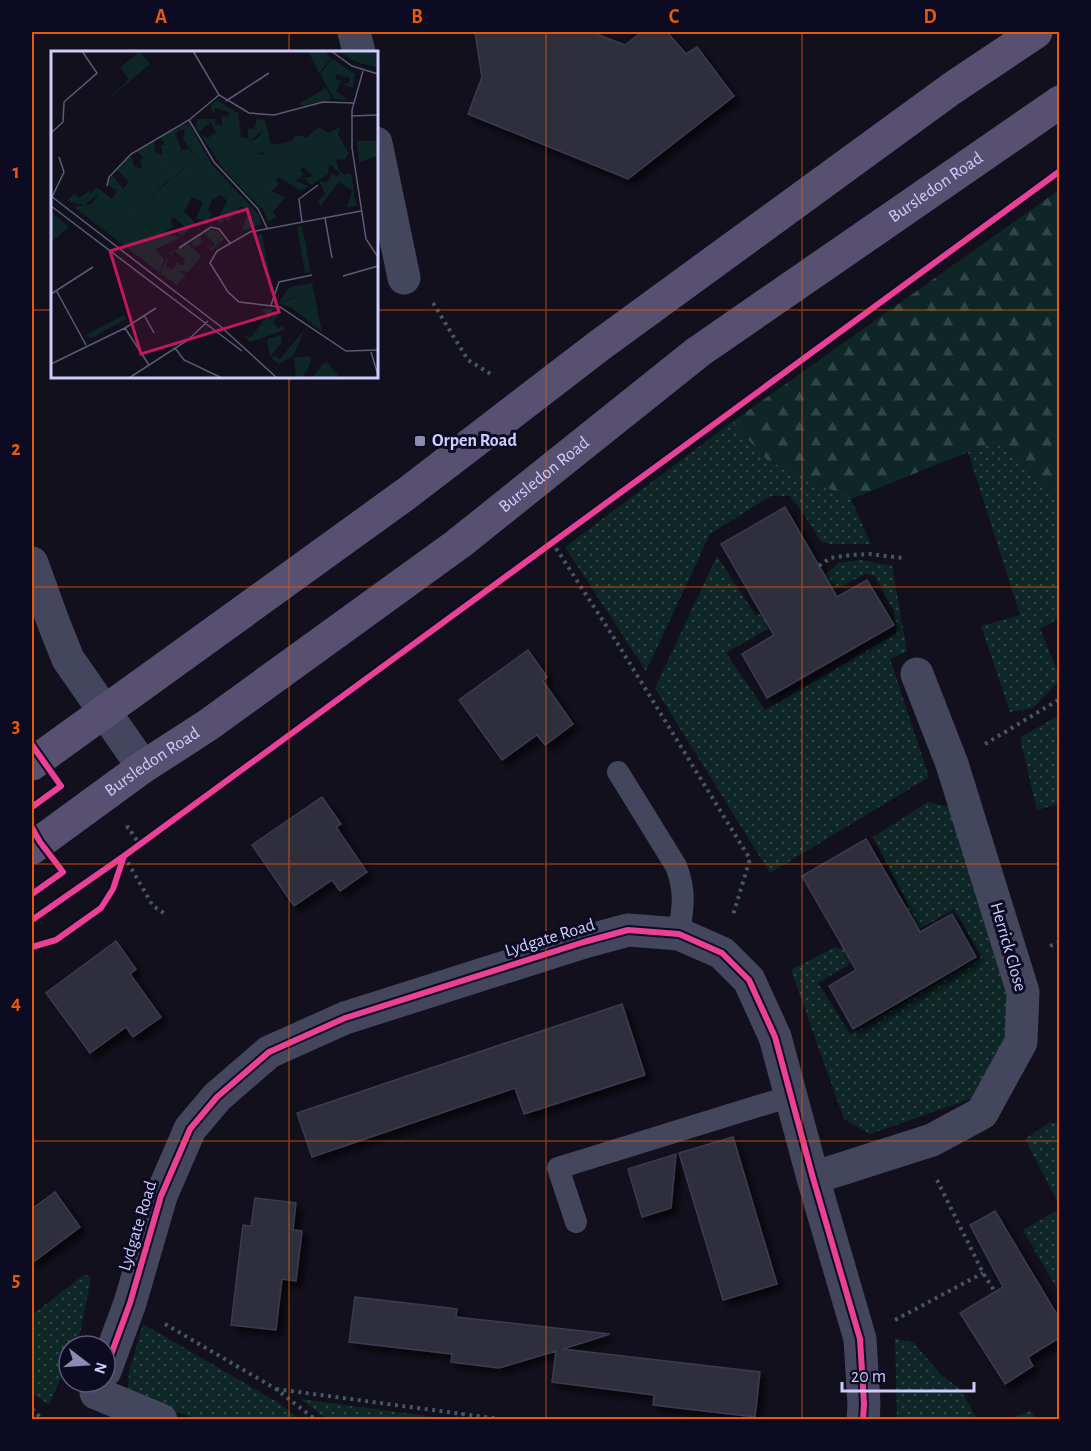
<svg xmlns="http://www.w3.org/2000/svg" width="1091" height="1451" viewBox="0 0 1091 1451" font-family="'Alegreya Sans',sans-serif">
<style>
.grass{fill:url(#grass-dots)}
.forest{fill:url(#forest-firs)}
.building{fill:#2e2e3e;stroke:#3b3a51;stroke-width:1.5;filter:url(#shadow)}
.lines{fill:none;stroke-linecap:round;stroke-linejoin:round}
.path{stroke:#445762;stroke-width:4;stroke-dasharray:3 4.5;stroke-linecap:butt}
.lane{stroke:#44465d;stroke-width:22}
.street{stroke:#44465d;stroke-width:33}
.primary{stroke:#585070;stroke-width:33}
.cycleway-casing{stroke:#0d0b21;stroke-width:10}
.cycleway{stroke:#ea4096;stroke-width:6}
.grid{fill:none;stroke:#e8590c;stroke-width:1.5;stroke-opacity:0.55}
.poi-dot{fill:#8b8ab0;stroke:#0d0b21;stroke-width:2}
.labels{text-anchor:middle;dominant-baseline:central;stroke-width:6;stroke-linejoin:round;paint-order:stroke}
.street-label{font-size:18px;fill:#ccf;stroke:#0d0b21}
.poi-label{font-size:18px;font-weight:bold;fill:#ccf;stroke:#0d0b21;text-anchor:start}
.inset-road{fill:none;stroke:#5c5b77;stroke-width:1.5}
.view{fill:#c2185b;fill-opacity:0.15;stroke:#c2185b;stroke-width:3}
.inset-edge{fill:none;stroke:#ccf;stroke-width:3}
.neatline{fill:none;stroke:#e8590c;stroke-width:2}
.grid-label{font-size:20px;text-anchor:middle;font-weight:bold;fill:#e8590c}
</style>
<defs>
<pattern id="grass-dots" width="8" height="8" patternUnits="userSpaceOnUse" patternTransform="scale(1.5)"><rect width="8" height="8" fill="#0e2726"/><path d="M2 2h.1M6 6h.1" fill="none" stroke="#304547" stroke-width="1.8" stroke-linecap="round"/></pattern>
<pattern id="forest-firs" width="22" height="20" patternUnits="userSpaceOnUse" patternTransform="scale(1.5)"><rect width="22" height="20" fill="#0e2726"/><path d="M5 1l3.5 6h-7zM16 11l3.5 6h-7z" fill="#304547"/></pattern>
<filter id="shadow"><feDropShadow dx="5.5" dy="5.5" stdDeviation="3" flood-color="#0009"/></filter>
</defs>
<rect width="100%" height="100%" fill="#11101c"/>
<path class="grass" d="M732,422L767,460L851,499L871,544H830L821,542L805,516L790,496H771L710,534L646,671L565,547Z
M998,440L1059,499V618L1040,629L1059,675V681L1033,708L1010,712L981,626L1020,615L968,452Z
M717,556L756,616L778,605L787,618L726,653L765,710L897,633L894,612L875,576L865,574L821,597L812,585L839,563L860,560L892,566L907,651L890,659L929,777L770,873L655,688Z
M1059,715V741L1056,743L1059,748V804L1037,810L1020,738Z
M928,802L952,808L1014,991L1012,1040L979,1096L870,1134L844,1119L791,970L835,947L842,949L860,938L869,953L818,983L850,1034L981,957L954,909L902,939L889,918L909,906L873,837Z
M1050,1122L1059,1124V1205L1025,1139Z
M1059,1209V1292L1023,1230Z
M85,1274L91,1278L80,1333L75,1346H69V1359L49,1405L32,1393V1315Z
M143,1324L277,1402L300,1419H197L162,1407L140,1397L128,1388L129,1371Z
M895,1338L914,1343L940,1374L960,1389L977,1419H897Z
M300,1399L442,1418L439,1420L327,1419Z
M1030,1410L1036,1419H989L1014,1417Z"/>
<path class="forest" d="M1059,190V499L998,440L851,499L767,460L732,422Z"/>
<path class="building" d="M475,32H591L625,45L642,32H667L686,54L697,47L734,96L628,179L468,114L482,77Z
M785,507L837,597L867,580L894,625L767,698L742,654L774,635L721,544Z
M528,650L547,677L543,681L573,724L545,745L537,735L502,760L459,700Z
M322,797L341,824L336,827L367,872L340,891L332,880L294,906L252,845Z
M866,839L920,932L952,914L976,957L853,1029L829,986L856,970L802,876Z
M116,941L136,969L130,974L161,1017L133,1037L126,1027L90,1053L46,993Z
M622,1004L645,1075L524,1114L515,1088L312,1157L297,1113Z
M733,1137L777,1284L723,1300L679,1153Z
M676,1154L671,1208L642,1217L628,1169Z
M55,1192L80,1227L32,1263V1209Z
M255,1198L296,1203L293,1230L302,1231L296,1281L282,1279L276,1330L231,1325L243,1225L251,1226Z
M995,1211L1059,1318V1338L1028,1357L1033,1366L1005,1384L960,1313L1003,1287L970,1225Z
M355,1297L457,1309L456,1317L610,1334L563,1349L760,1372L755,1417L653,1405L654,1395L552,1382L556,1351L499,1368L451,1362L452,1354L349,1342Z"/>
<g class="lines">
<path class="path" d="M433,303L468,360L494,376
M552,542L616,641L750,859L733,915
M819,566L830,558L851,555L870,554L903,558
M985,744L1060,699
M126,828L128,827L140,845
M124,856L153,906L167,915
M1050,946L1060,942
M937,1180L983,1273L995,1292
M895,1320L983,1273
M165,1324L276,1389L316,1420
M276,1389L507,1420
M32,1409L43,1420
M456,1420L463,1414"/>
<path class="lane" d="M618,772L676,866C686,891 683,907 679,934
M576,1222L558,1168L791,1096"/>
<path class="street" d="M354,32L359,52
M376,143L404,278
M32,563L54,624L68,659L143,767
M813,1178L932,1140L982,1113L1021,1042L1023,992L952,764L917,674
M105,1371L130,1303L161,1196L190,1129L217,1097L269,1052L345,1018L584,942L628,930L679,934L722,953L749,980L775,1037L813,1178L860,1339L864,1404L863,1420
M96,1393L161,1420"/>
<g class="primary">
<path d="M32,764L406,494L600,345L951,89L1036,32"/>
<path id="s1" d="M32,848L143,767L208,725L458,544L698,352L1060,102"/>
</g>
<g class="cycleway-casing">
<path id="cycleway" d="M32,745L61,786L32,807
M32,828L40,842L63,872L32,894
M32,920L124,856L1060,171
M32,947L56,940L101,908L113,889L124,856
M105,1371L130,1303L161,1196L190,1129L217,1097L269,1052L345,1018L584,942L628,930L679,934L722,953L749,980L775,1037L813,1178L860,1339L864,1404L863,1420"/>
</g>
<use href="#cycleway" class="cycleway"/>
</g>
<path class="grid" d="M289,32V52M546,32V1420M802,32V1420M32,310H52M376,310H1060M289,376V1420M32,587H1060M32,864H1060M32,1141H1060"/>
<rect class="poi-dot" x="414" y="435" width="12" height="12" rx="3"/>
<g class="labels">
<g class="street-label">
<text stroke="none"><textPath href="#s1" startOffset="1120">Bursledon Road</textPath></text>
<text stroke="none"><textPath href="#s1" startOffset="634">Bursledon Road</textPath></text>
<text stroke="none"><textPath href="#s1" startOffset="148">Bursledon Road</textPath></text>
<text transform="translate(550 938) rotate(-17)">Lydgate Road</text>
<text transform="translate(1008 947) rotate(74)">Herrick Close</text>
<text transform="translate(138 1226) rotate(-73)">Lydgate Road</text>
</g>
<g class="poi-label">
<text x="432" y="441">Orpen Road</text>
</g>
</g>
<g transform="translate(51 51)">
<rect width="327" height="327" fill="#11101c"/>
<path d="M262,0H273L280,7L268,22L258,2ZM281,8L304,23L302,37L291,33L298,32L299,27L286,23L284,28L290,30L285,40L297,49L283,48L269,23ZM275,37L281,48L250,55L249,52ZM166,49L187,62L190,86L197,88V77L203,78L206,68L214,69L217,81L211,79L201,89L204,101L211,104L218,98L229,100L238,114L285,109L288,119L293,124L300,122L305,155L296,156L301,139L288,131L270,154L267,151L274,143L268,130L276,132L281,122L286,126L289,122L278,113L277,123L260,134L253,127L262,125L252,116L249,120L253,123L244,130L258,135L250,140L227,126L224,129L228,133L220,140L234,146L222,161L226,166L217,171L212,159L173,119L150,84L156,87L165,82L160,71L148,81L145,76L146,68H165L164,73L171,75V65L177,66L178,61L164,57L162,65L160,54ZM138,72L161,114L208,164L210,173L191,180L197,161L190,155L177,171L174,168L169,173L166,169L176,150L170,144L161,149L157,158L161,163L156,170L145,167L152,151L141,146L133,160L144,172L131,185L124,179L130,181L134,176L123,166L119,170L123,175L114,181L129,187L105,198L72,182L84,163L112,135L147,107L132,89L134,78L129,80L128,76ZM127,77L128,81L124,82L131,100L104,113L58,166L40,153L48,143L33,154L16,150L23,143L28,147L39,139V143L46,136L61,148L66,139L56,134L61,124L72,138L78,131L65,118L80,104L83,115L91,118L89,108H93L86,100L103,90L104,100L111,104L110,94H114L109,86ZM251,175L260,221L254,222L246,176ZM155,178L166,179L173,188L160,200L154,194L160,197L164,193L153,183L149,186L152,192L144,196L140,192ZM211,183L218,223L212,218L206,184ZM137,193L151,205L137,221L122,219L126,211L131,215L135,210L124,200L120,204L122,209L118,202ZM117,205L115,216L135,223L126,234L109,222ZM261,232L271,281L241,257L228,252L258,242L257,233ZM209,258H222L217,272L224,261L228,264L222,271L228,278L232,274L234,279L199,291L193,285L200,286L217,264ZM73,264L75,268L41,287L33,285ZM254,278L242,305L228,313L221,308L223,304L229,308ZM230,284L231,291L219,306L216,288ZM259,305L260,312L251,327H245L243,307ZM276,311L289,327H261L272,313Z" fill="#0e2726"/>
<path d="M268,76L278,82L289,76L287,84L298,102L294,108L238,114L229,100L197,103L193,95L208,86L211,79L217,81L220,94L240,90L245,84L256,86ZM306,90H327V105L308,111ZM137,97L147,107L112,134L84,163L72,182L81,187L100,173L110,181L103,196L113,208L109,222L23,156L40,153L58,166L104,113ZM0,161L18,176L0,191Z" fill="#0e2726"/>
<path d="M288,0H327V17L305,11ZM257,233L258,242L228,251L239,236Z" fill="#0e2726"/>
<path d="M88,1L99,13L57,48L78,28L69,17Z" fill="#0e2726"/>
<path class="inset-road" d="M142,0L168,44L198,62L223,64L272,51L303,52M280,0L301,15L327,23M312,20L301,59V97L315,188L327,206M175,50L218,22M300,65L327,64M138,69L163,111L207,158L216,177M0,82L12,71L13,51L46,22L31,0M56,135L58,126L80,103L138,69L168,44M0,145L169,275L226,327M0,148L13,121L8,106M0,155L191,300M310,160L199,181L166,200L159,212L177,241L188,251L229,256L295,300L327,299M274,167L281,207M251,171L248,148L267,134M128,197L160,176L168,178L179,192M292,225L327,215M5,239L35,294M0,243L42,216M220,254L228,231L261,224M93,264L103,282M74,277L98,314M124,297L133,309L171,327M320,301L327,324M0,313L74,277L105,257M78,327L137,289L157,270"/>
<path class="view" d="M196,158L228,261L90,303L59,200Z"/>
<rect width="327" height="327" class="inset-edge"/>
</g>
<rect width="1091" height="1451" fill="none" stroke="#0d0b21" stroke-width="66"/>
<g transform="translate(87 1364) rotate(107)"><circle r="28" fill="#0d0b21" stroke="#59587a" stroke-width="1.5"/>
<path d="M0-4.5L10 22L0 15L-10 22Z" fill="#8b8ab0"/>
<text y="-9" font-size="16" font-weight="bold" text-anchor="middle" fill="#ccccff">N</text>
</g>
<path d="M842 1382v9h132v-9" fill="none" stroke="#ccccff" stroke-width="3"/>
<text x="851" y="1382" font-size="18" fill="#ccccff" stroke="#0d0b21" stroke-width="4.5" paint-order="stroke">20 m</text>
<rect x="33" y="33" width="1025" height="1385" class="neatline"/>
<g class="grid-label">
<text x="161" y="23">A</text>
<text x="417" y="23">B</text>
<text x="674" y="23">C</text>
<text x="930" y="23">D</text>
<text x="16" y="178">1</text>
<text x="16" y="455">2</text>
<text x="16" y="732">3</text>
<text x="16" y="1009">4</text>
<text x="16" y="1286">5</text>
</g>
</svg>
